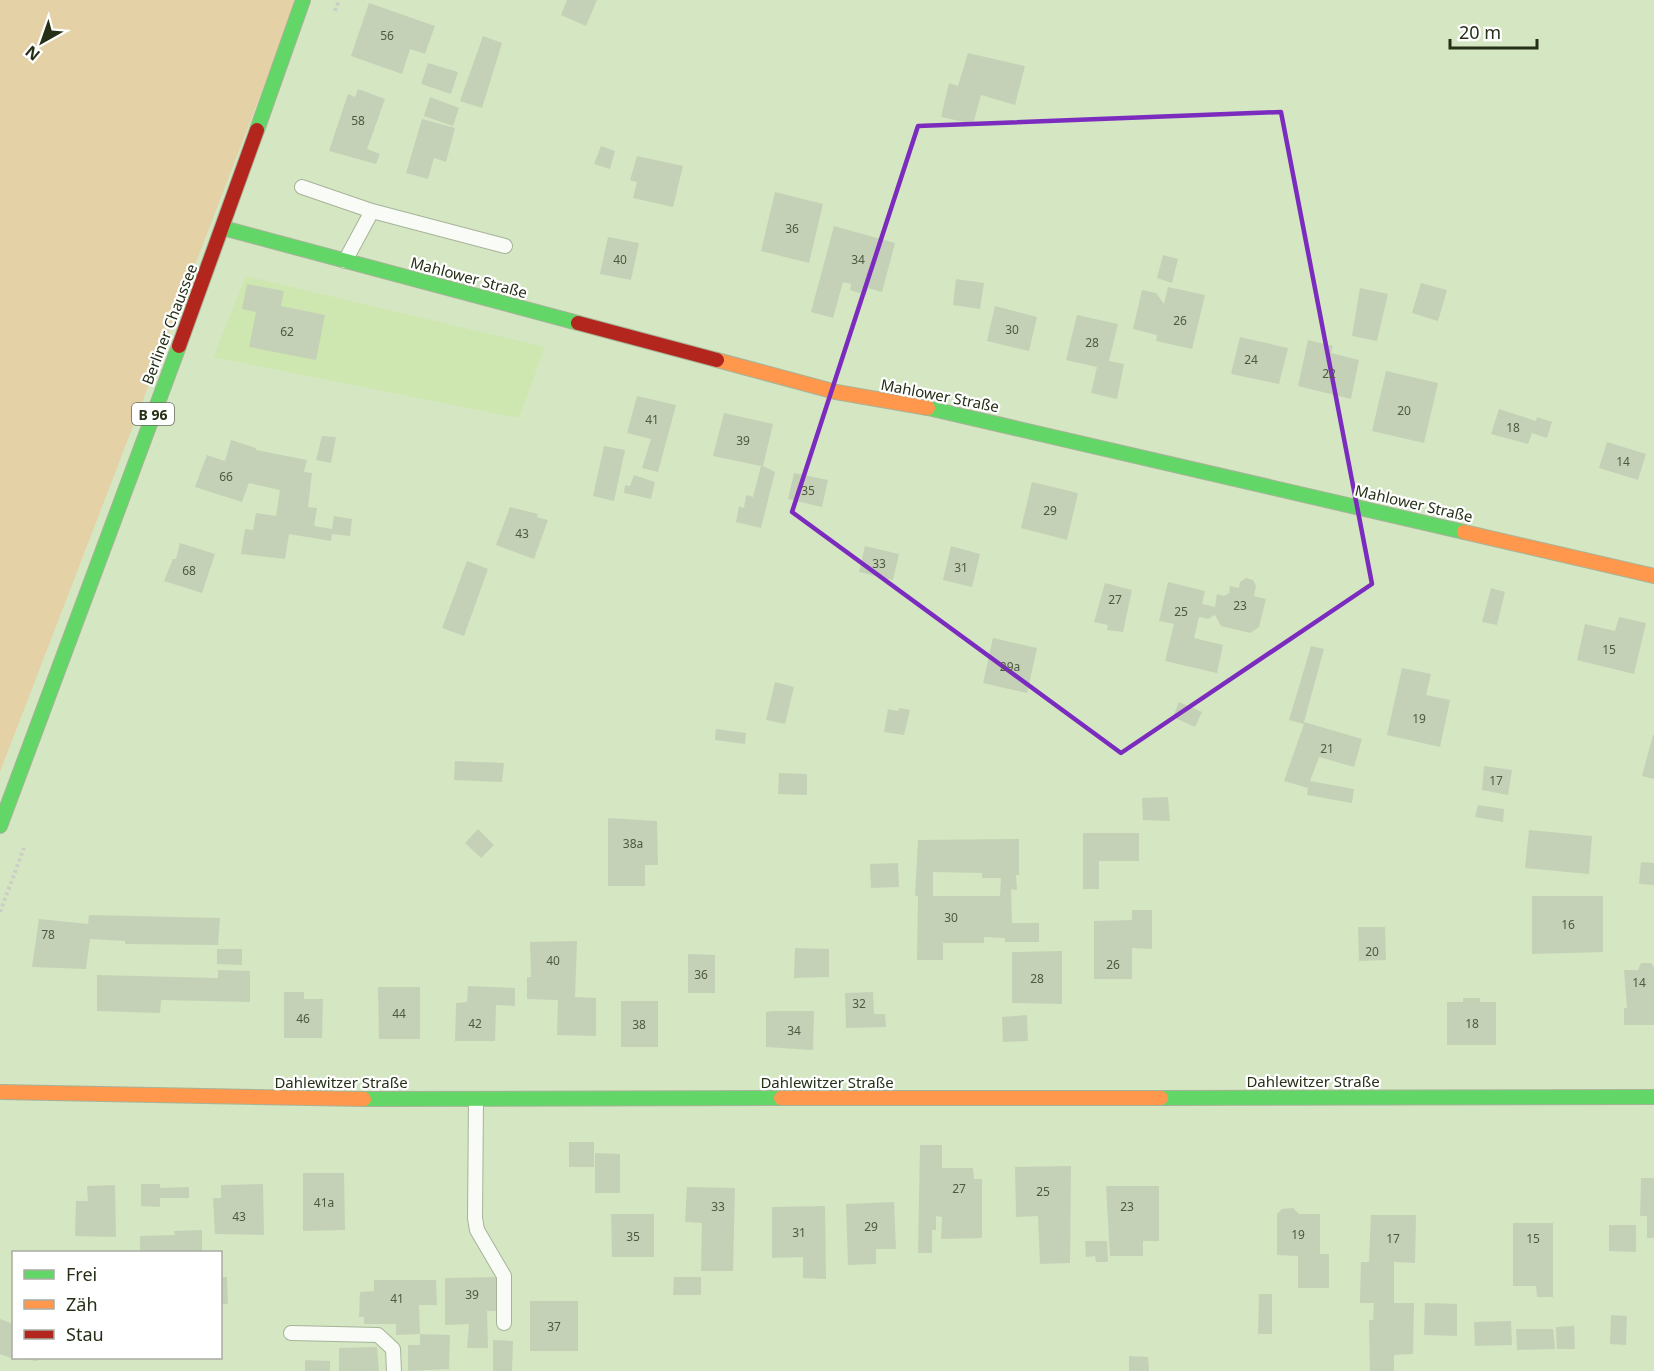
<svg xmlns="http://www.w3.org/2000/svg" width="1654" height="1371" viewBox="0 0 1654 1371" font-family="'Noto Sans',sans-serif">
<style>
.built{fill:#cee7b1}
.green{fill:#e4d2a6}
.building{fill:#c4d1b6;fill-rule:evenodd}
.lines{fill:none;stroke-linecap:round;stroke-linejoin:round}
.lane-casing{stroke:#a6b398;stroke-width:16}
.fast-casing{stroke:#a6b398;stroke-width:16}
.slow-casing{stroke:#a6b398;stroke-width:16}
.jam-casing{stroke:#a6b398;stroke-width:16}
.path{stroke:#cbcfc6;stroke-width:4;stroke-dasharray:3 3;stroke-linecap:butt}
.lane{stroke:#f9fbf6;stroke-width:14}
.fast{stroke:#63d668;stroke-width:14}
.slow{stroke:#ff974d;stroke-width:14}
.jam{stroke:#b3261e;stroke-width:14}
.marked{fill:none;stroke:#7b2cbf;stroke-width:4.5;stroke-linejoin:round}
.labels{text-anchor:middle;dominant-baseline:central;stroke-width:4.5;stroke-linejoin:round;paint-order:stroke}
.number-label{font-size:12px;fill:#4e5940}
.shield{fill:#fff;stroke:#666e5d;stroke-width:1.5}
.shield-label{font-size:14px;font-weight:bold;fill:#253017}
.street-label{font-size:15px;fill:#253017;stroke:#fff}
</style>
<rect width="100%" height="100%" fill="#d5e6c3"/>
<path class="built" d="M246,276L545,347L519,418L213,357Z"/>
<path class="green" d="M0,0H297L0,772Z"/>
<path class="building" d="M567,0H597L586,26L561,15Z
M369,3L435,26L425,54L410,49L402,74L351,56Z
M483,36L502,43L482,108L460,101Z
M968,53L1025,66L1015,105L981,95L973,124L941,117L949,83L958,86Z
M428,63L458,72L451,94L421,84Z
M358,89L385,99L367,149L380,154L376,164L329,151L348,94L355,97Z
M430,97L459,108L453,126L424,116Z
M422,119L455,128L446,162L434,158L428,179L406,173Z
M601,146L615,151L610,169L594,164Z
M637,156L683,166L673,207L633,198L637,182L630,180Z
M775,192L823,204L809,263L761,251Z
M834,226L895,243L882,292L868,288L866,295L850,290L851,284L843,282L833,318L811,312Z
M608,237L639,243L631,280L600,274Z
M1163,255L1178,259L1172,283L1157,278Z
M956,279L984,283L980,309L953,305Z
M1421,283L1447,290L1438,321L1412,313Z
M247,284L284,291L281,306L325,315L316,360L249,347L256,312L242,309Z
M1168,287L1205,295L1192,349L1156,341L1157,335L1133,329L1142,290L1156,293L1164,304Z
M1360,288L1388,294L1377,341L1352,336Z
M995,306L1037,317L1029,351L987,341Z
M1077,315L1118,324L1109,361L1124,364L1117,399L1091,393L1097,367L1066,360Z
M1240,337L1288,348L1279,384L1231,374Z
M1308,340L1333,346L1331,353L1359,360L1351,399L1298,386Z
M1386,371L1438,383L1424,443L1372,431Z
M637,396L676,405L658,472L642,468L651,439L627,433Z
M1499,409L1536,421L1537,417L1552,422L1547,438L1532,433L1528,444L1491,434Z
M724,413L773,424L763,466L775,472L761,528L736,522L739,506L744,508L746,495L753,497L761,466L713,456Z
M322,436L336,437L331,463L316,460Z
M231,440L256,448V450L307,460L304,472L312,473L308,507L317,508L314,526L332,529L334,516L352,519L350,536L332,534L331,541L289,534L285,559L241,554L245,529L253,530L256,513L276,516L280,490L249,483L242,502L195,487L207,455L225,461Z
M1607,442L1646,454L1638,480L1599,468Z
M604,446L625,450L614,501L593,496Z
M794,473L828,480L822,507L788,499Z
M634,475L655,482L651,499L624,493L625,485L630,486Z
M1032,482L1078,493L1067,540L1021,528Z
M510,507L538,514L537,517L548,520L534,559L496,545Z
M180,543L215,554L202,593L164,581L173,559H176Z
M865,546L899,554L893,580L859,572Z
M951,546L980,554L972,587L943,580Z
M467,561L488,569L464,636L442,628Z
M1246,578L1253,580L1256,586L1254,596L1266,599L1259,627L1250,633L1221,626L1215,615L1208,619L1199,617L1194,638L1223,645L1217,673L1165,661L1174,624L1159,621L1168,582L1205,591L1202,604L1215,607L1217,594L1224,596L1229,593L1230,586L1239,588L1240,582Z
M1105,583L1132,590L1123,632L1107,630L1108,625L1094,622Z
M1491,588L1505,592L1497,625L1482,622Z
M1619,617L1646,623L1634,674L1577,660L1585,624L1615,631Z
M993,638L1037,648L1027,693L983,683Z
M1311,646L1324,649L1304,722L1362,739L1354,767L1319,757L1310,781L1354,789L1352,803L1307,795L1308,788L1284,781L1304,724L1289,720Z
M1402,668L1431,674L1426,695L1450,700L1440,747L1387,735Z
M775,682L794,687L785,724L766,720Z
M1179,702L1202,712L1195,727L1173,717Z
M899,708L910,710L904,735L884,732L888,709L898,711Z
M716,729L746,733L745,744L715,740Z
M1653,735H1654V779L1642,776Z
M455,761L504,763L502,782L454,780Z
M1484,766L1512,770L1508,795L1482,790Z
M779,773L807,774V795L778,794Z
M1168,797L1170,821L1143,820L1142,798Z
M1478,805L1504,809L1503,822L1475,817Z
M608,818L657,821L658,865H645V886H608Z
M478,829L494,845L481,858L465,843Z
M1529,830L1592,836L1589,874L1525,868Z
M1083,833H1139V861H1099V889H1083Z
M1019,839V875H1016L1017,890L1011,889L1012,923H1039V942H1005V938L984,937V943H943V960H917L918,896H915L918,840ZM933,872L982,873V878H1001L1000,896H933Z
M1641,862L1654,863V885L1639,884Z
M898,863L899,887L871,888L870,864Z
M1532,896H1603V952L1532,954Z
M1132,910H1152V949L1132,948V979H1094V921L1132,920Z
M89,915L220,918L218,945L125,944V941L90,939L86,969L32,967L39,919L88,924Z
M1358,927H1385L1386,960L1359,961Z
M577,941L575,997L596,998V1036L557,1035L558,1000L527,999V977H531L530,942Z
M795,948L829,949V977L794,978Z
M217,949H242V965L217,964Z
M1062,951V1004L1012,1003V952Z
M688,954L715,955V993H688Z
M1641,963H1651L1654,967V1025H1624V1008H1627L1624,970H1638Z
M218,970L250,971V1002L161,1000L160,1013L97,1011V975L218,978Z
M468,986L515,988V1006L496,1005L495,1041H455L456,1003L467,1002Z
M378,987H420V1039H379Z
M284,992H304V999H323L322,1038H284Z
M873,992L874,1014H885L886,1027L846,1028L845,993Z
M1463,998H1480V1002H1496V1045H1447V1002H1463Z
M621,1001H658V1047H621Z
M774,1011H814L813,1050L766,1047V1012Z
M1027,1015L1028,1041L1003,1042L1002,1017Z
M569,1142H594V1167H569Z
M920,1145H942V1168H973L974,1179H982V1238L941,1239L942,1217L936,1216V1230H932V1253H918Z
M595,1153L620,1154V1193H595Z
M1071,1166L1070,1263L1040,1264L1038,1216L1016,1217L1015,1167Z
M303,1173H344L345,1230L303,1231Z
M1641,1178H1654V1238H1647V1216H1640Z
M141,1184H160V1188L189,1187V1198H160V1207L141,1206Z
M263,1184L264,1235L215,1234L213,1198H221V1185Z
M115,1185L116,1237L75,1236L76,1201H88L87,1186Z
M1106,1186H1159V1241H1143V1256H1110Z
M687,1187L735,1188L733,1271H701L702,1223L685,1222Z
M894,1202L896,1249H876V1264L848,1265L846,1204Z
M825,1206L826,1279L803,1278V1257L772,1258V1207Z
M1293,1208L1299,1214H1320V1254H1329V1288H1298V1256L1277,1255V1214L1282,1209Z
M611,1214H654V1257H612Z
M1371,1215H1416L1415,1263L1394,1262V1303H1414L1413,1354L1394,1355V1371H1370L1369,1320H1373L1374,1303H1360L1361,1262H1369Z
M1513,1223H1553V1297H1537L1536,1286H1513Z
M1609,1225H1636V1252L1609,1251Z
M202,1230V1252H140V1236L175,1235L174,1231Z
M1085,1241H1107L1108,1262H1096L1095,1256L1086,1257Z
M220,1277H227L228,1304H220Z
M498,1277V1311H487L488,1348H467L469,1324L445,1325V1278Z
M674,1277H701V1295H673Z
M374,1280H436L437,1305H419L420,1334L396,1335V1324H364V1317H359L360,1292L374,1291Z
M1259,1294H1272V1334H1258Z
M530,1301H578V1351H530Z
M1425,1303L1457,1304V1336L1424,1335Z
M1611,1315L1627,1316L1626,1345L1610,1344Z
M0,1319L14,1324V1359L0,1354Z
M1511,1321L1512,1345L1475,1346L1474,1322Z
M1574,1326L1575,1349H1557L1556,1327Z
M1516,1329H1553L1555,1349L1517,1350Z
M420,1334L450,1335L449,1369L408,1371V1345H420Z
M493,1340L513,1341L512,1371H493Z
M377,1347L379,1371H339V1348Z
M1129,1356L1148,1357L1149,1371H1129Z
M18,1358H38L37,1361Z
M305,1360L330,1361V1371H305Z"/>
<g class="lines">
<g class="lane-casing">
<path id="lane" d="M302,187L372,211
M345,261L372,211L505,246
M476,1099L475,1218L477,1230L504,1276V1323
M291,1333L378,1335L393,1349L394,1371"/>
</g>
<g class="fast-casing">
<path id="fast" d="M257,130L303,0
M223,228L578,323
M928,408L1464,532
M0,826L179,346
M1161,1098L1654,1097
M364,1099L781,1098"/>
</g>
<g class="slow-casing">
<path id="slow" d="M717,360L836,392L928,408
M1464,532L1654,576
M0,1092L364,1099
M781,1098H1161"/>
</g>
<g class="jam-casing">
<path id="jam" d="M578,323L717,360
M179,346L257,130"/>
</g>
<path class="path" d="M335,11L339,0
M0,912L24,848"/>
<use href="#lane" class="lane"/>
<use href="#fast" class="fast"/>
<use href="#slow" class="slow"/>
<use href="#jam" class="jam"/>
</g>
<path class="marked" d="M1281,112L1372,584L1121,753L792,512L918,126Z"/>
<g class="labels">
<g class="number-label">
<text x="387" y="35">56</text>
<text x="358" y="120">58</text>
<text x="792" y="228">36</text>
<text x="620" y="259">40</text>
<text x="858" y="259">34</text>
<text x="1180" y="320">26</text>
<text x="1012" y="329">30</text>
<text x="287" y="331">62</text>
<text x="1092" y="342">28</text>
<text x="1251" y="359">24</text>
<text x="1329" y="373">22</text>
<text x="1404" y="410">20</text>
<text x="652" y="419">41</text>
<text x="1513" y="427">18</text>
<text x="743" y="440">39</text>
<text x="1623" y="461">14</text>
<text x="226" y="476">66</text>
<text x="808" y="490">35</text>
<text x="1050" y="510">29</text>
<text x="522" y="533">43</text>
<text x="879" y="563">33</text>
<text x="961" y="567">31</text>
<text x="189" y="570">68</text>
<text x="1115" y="599">27</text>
<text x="1240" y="605">23</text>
<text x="1181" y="611">25</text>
<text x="1609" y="649">15</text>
<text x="1010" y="666">29a</text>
<text x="1419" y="718">19</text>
<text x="1327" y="748">21</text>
<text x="1496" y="780">17</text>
<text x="633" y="843">38a</text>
<text x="951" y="917">30</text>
<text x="1568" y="924">16</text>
<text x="48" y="934">78</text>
<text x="1372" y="951">20</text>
<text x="553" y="960">40</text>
<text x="1113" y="964">26</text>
<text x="701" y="974">36</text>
<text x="1037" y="978">28</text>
<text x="1639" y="982">14</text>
<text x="859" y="1003">32</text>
<text x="399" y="1013">44</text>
<text x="303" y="1018">46</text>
<text x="475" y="1023">42</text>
<text x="1472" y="1023">18</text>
<text x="639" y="1024">38</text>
<text x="794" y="1030">34</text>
<text x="959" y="1188">27</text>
<text x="1043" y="1191">25</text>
<text x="324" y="1202">41a</text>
<text x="718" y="1206">33</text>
<text x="1127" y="1206">23</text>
<text x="239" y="1216">43</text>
<text x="871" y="1226">29</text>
<text x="799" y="1232">31</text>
<text x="1298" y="1234">19</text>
<text x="633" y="1236">35</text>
<text x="1393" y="1238">17</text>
<text x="1533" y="1238">15</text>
<text x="472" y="1294">39</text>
<text x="397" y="1298">41</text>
<text x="554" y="1326">37</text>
</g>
<rect class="shield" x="132" y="403" width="42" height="22" rx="4.5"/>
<g class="shield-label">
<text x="153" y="414">B 96</text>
</g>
<g class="street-label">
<text transform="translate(469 277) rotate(15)">Mahlower Straße</text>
<text transform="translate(169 324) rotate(-69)">Berliner Chaussee</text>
<text transform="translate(940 395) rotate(11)">Mahlower Straße</text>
<text transform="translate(1414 503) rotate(13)">Mahlower Straße</text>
<text x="1313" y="1081">Dahlewitzer Straße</text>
<text x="341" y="1082">Dahlewitzer Straße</text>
<text x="827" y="1082">Dahlewitzer Straße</text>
</g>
</g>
<rect x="12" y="1251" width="210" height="108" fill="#ffffff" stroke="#a8aca2" stroke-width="1.5"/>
<rect x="24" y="1270" width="30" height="9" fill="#63d668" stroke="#a8aca2" stroke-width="1.5"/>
<text x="66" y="1281" font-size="18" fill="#253017">Frei</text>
<rect x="24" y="1300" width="30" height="9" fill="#ff974d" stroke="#a8aca2" stroke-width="1.5"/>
<text x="66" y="1311" font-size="18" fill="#253017">Zäh</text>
<rect x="24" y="1330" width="30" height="9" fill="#b3261e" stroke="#a8aca2" stroke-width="1.5"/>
<text x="66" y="1341" font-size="18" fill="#253017">Stau</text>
<g transform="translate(42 42) rotate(220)" stroke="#ffffff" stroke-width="4.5" paint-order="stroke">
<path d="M0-4.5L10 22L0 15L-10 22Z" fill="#253017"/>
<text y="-9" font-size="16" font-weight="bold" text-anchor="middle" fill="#253017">N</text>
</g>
<path d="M1450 39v9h87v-9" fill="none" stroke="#253017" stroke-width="3"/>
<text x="1459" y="39" font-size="18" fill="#253017" stroke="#ffffff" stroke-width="4.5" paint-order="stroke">20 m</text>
</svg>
